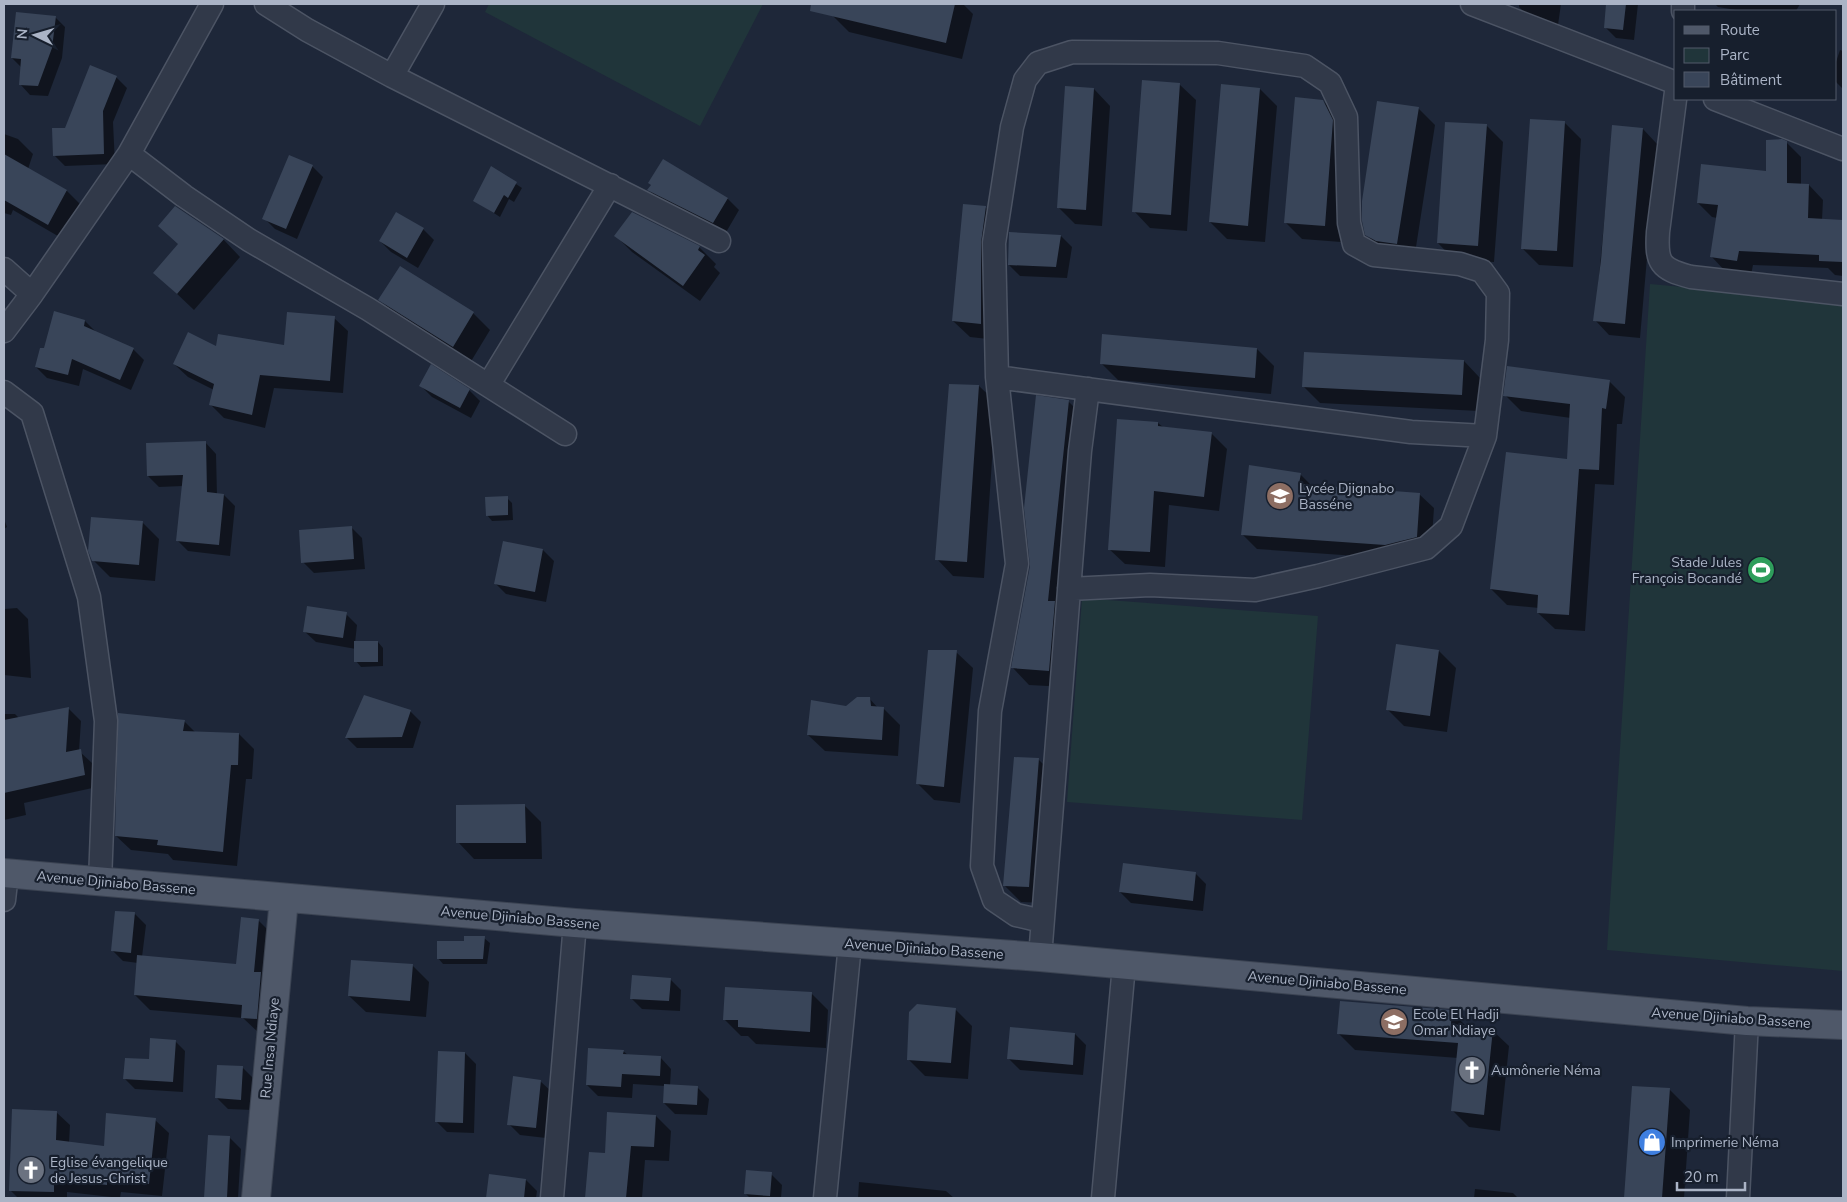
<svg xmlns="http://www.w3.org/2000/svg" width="1847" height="1202" viewBox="0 0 1847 1202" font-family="'Nunito Sans',sans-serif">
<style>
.green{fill:#20353a}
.shadow{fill:#0007}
.building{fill:#394559}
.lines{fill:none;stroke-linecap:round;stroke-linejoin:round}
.minor-casing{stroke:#4c5464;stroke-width:25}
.major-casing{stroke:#3b4352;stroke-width:30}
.minor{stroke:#313949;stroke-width:22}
.major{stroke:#4f5869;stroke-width:28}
.labels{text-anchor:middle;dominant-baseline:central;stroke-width:4.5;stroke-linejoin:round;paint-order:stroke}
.poi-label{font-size:14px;fill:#abb4c6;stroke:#171f2d;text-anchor:start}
.street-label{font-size:14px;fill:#abb4c6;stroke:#171f2d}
</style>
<rect width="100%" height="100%" fill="#1e2739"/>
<path class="green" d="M489,4H763L700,126L485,12Z
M1650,284L1843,302V971L1607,950Z
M1082,598L1318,616L1302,820L1067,802Z"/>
<path class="shadow" d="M835,4H963L973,14L962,59L849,32L832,15Z
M1519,4H1561L1558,25L1543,23L1530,18L1519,7Z
M1607,4H1638L1634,40L1616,38L1605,27Z
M1715,4H1800L1796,11H1742L1718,7Z
M55,17L65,27L62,58L48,96L30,95L20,84L21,67L12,58Z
M1840,50L1843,51V89L1836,82V62Z
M116,77L127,88L113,122L115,164L65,166L54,155L66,129Z
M1179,84L1196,100L1187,231L1150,228L1134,211Z
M1094,89L1110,106L1102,226L1075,224L1058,207Z
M1260,89L1277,106L1265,242L1227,239L1210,222Z
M1323,101L1340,118L1349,138L1341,242L1302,239L1285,222Z
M1418,108L1435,125L1414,260L1384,252L1367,235Z
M1565,123L1581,139L1573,267L1539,265L1522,248Z
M1486,125L1503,142L1494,262L1454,260L1438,243Z
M1613,126L1643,129L1657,144L1640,338L1609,335L1595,320Z
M4,134L18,139L33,154L28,169L67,191L82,206L63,239L13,210L11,215L4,213Z
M1786,142L1801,157V185H1809L1823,200L1822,220L1843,221V276L1835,275L1828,268L1753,265L1751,275L1725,271L1711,256L1717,218L1712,217L1698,203L1767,172Z
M663,160L728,199L739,210L725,234L660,201L649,190Z
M312,166L323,177L297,239L275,229L264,218Z
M492,168L522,188L514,202L509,199L500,217L475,201Z
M965,206L986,208L1002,224L997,340L970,337L953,321Z
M175,207L224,240L240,257L194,310L155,273L179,245Z
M396,213L423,229L434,240L418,268L391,252L380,241Z
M616,236L699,247L716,264L714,267L720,273L700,301L632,252Z
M1061,236L1072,247L1067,278L1020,276L1009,265Z
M400,267L473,313L490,330L470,363L397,316L380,300Z
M334,318L348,331L343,393L274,388L265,428L224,418L211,405L214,390L188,377L174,364L217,347L285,346Z
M85,321L96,332L133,349L144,360L131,390L83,369L79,386L47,378L36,367L45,350Z
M1257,349L1274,366L1271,394L1118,380L1101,363Z
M1464,361L1480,378L1479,411L1320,403L1303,386Z
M1609,381L1625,397L1622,424H1617L1614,485L1595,484L1585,631L1555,629L1538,613L1539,608L1507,605L1491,589L1568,460L1571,418L1521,411L1505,395Z
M421,386L469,390L480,401L471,418L432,397Z
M979,386L996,402L984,578L953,576L937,559Z
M1068,401L1085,418L1066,687L1029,685L1013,668Z
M1158,423L1163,427L1211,433L1227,449L1219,511L1169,505L1165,567L1125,564L1109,549Z
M205,442L216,454L217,495H224L235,506L230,556L188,551L177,540L183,486L159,487L148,476Z
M1300,474L1312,486L1419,494L1434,508L1431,551L1400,559L1257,549L1242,534Z
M507,498L512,503L513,520L492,521L487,515Z
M4,519L7,527L4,529Z
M142,522L159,539L155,581L110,577L93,560Z
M351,527L362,538L365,569L314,573L303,562Z
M504,542L543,550L554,561L546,602L506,594L495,583Z
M17,608L28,619L31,678L4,675V609Z
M346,614L357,625L355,643L378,642L383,648V666L361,667L356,661V649L316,642L304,631Z
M1397,645L1439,651L1456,668L1447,732L1404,726L1388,710Z
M956,652L973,668L960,803L934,800L918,784Z
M869,698L878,708H883L900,725L898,756L825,751L808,735L847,708Z
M69,709L81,721L79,751L92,763L97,787L24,803L26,815L4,820V714H15L19,718Z
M410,711L421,722L413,748H357L346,737Z
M184,721L196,733L239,734L254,749L252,779H246L237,866L173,860L168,854L131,850L116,836Z
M1038,759L1055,776L1045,903L1021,902L1004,885Z
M525,806L541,822L542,859H474L458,842Z
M1195,873L1206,884L1203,911L1131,903L1120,892Z
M135,914L146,925L142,957L237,965L258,920L273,935L258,1032L243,1018L150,1010L135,995L138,963L123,961L112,950Z
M484,938L490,943L487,964H443L438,958L465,942Z
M412,965L429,982L426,1017L366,1012L349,996Z
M670,979L681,990L680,1011L642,1009L631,998Z
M812,994L828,1010L826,1048L756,1044L748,1036H741L724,1019Z
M955,1009L972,1026L968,1079L925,1076L908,1059Z
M1451,1011L1467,1027L1492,1030L1509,1046L1500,1131L1469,1127L1453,1111L1458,1058L1355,1050L1338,1033Z
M1075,1034L1086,1045L1083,1075L1020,1070L1009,1059Z
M175,1041L185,1051L183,1092L135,1089L125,1079Z
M623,1051L628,1055L660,1057L671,1069L670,1086L698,1088L709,1099L707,1115L675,1114L664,1103L665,1086L633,1084L632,1098L598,1096L587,1085Z
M465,1053L476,1064L474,1133L447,1132L436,1121Z
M243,1068L254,1079L252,1110L228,1109L217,1098Z
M540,1081L552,1092L546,1138L520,1135L509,1124Z
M1633,1087L1669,1089L1690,1110L1684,1198H1625Z
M56,1112L70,1125L69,1143L106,1147L155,1120L169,1133L162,1196L121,1192L120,1198L67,1192V1198H18L10,1190Z
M656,1116L671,1131L669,1161L645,1160L642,1198H586L590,1153L606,1155Z
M230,1138L241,1149L238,1198H206Z
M771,1174L782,1185L781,1198H750L745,1193Z
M490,1175L526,1180L537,1191L536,1198H487Z
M859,1182L946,1191L954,1198H858Z
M1475,1189L1513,1193L1518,1198H1474Z"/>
<path class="building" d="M811,4H955L946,43L810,11Z
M1606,4H1626L1623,30L1604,28Z
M16,12L56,16L52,48L38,86L19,85L21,59L11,58Z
M90,65L117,76L103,111L104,154L53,156L52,128H65Z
M1142,80L1180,83L1171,215L1132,212Z
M1221,84L1260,88L1248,226L1209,222Z
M1065,86L1094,88L1086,210L1057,208Z
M1295,97L1323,100L1333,120L1325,226L1284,223Z
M1377,101L1419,107L1397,244L1376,241L1365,235L1362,221V201Z
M1530,119L1565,121L1557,251L1521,249Z
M1445,122L1487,124L1478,246L1437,243Z
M1612,125L1643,128L1625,324L1593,321L1601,260Z
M1782,139L1787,141V183L1809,184L1808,218L1843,220V262L1819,261V255L1739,251L1737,261L1710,257L1718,205L1697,203L1701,164L1766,171V140Z
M4,154L67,190L48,225L4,200Z
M289,155L313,165L286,229L262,219Z
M663,159L728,198L713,223L647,190L651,185L648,183Z
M491,166L517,182L508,198L504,195L494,213L473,201Z
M963,204L986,206L981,243V324L952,321Z
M175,206L224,239L177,294L153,273L178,244L158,226Z
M396,212L424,228L407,258L379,241Z
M632,212L700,246L698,250L705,255L683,286L614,236Z
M1009,232L1061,235L1056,267L1008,265Z
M400,266L474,312L453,347L378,300Z
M54,311L85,320L84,326L134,348L120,380L72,359L68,375L35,367L40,348H44Z
M287,312L335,316L330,381L260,375L252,415L209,405L214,384L173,364L188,332L216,346L218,334L284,345Z
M1102,334L1257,348L1255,378L1100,364Z
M1304,352L1464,360L1462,395L1302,387Z
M431,364L470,389L460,408L419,386Z
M1507,366L1610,380L1606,409L1602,408L1599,470L1579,469L1569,615L1537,613L1538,595L1490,589L1506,452L1567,459L1570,404L1503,396Z
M949,384L979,385L967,562L935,560Z
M1036,395L1069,400L1048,601H1055L1049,671L1011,668L1030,566L1024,508Z
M1117,419L1158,422V426L1212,432L1204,497L1154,491L1150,552L1108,550Z
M206,441L207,492L224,494L219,545L176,541L183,475L147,476L146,443Z
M1249,465L1301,473L1299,484L1420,493L1417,537L1385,545L1241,535Z
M508,496V515L486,516L485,497Z
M91,517L143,521L139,565L92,561L88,551Z
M352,526L354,559L301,563L299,530Z
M503,541L543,549L535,592L494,584Z
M307,606L347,612L343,638L303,632Z
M354,641H378V662H354Z
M1396,644L1439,650L1430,716L1386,710Z
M928,650H957L944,787L916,784Z
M364,695L411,710L402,737L345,738Z
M857,697H870L871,706L884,707L882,740L807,735L811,700L846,706Z
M69,707L66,752L81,749L85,775L4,793V720Z
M118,713L185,720L183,731L239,733L238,765H231L223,852L157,845L158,840L115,836Z
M1014,757L1039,758L1029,887L1003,886Z
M525,804L526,843H456V805Z
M1123,863L1196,872L1193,901L1119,892Z
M115,911L135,912L131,953L111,951Z
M241,917L259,919L254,972H261L257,1019L241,1018L242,1005L134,995L137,955L236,964Z
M464,936H485L483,959H437V941H464Z
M351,960L413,964L410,1001L348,996Z
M632,975L671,978L669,1001L630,999Z
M725,987L812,992L810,1032L738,1027V1020H723Z
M1340,1001L1452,1010L1451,1024L1493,1029L1484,1115L1451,1111L1458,1043L1337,1034Z
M917,1004L956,1008L951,1063L907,1060L909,1012Z
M1010,1027L1075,1033L1073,1065L1007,1059Z
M150,1038L176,1040L173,1082L123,1079L125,1058L149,1059Z
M588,1048L624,1050L623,1054L661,1056L660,1076L622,1074L621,1087L586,1085Z
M438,1051L465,1052L463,1123L435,1122Z
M217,1065L243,1066L241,1100L215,1098Z
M513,1076L541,1080L536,1128L507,1125Z
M664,1084L698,1086L697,1105L663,1103Z
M1632,1086L1670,1088L1662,1198H1624Z
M12,1109L57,1111L56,1140L104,1146L106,1113L156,1118L149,1184L107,1179V1185L54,1179V1192L9,1191Z
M607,1112L656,1115L654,1147L631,1146L626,1198H585L589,1152L605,1153Z
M208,1135L230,1136L227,1198H204Z
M746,1170L772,1172L770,1196L744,1194Z
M489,1174L526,1179L524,1198H486Z"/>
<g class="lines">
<g class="minor-casing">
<path id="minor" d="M266,4L307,30L392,76L719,241
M1472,4L1676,83
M1683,11V4
M392,76L433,4
M1676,92L1658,232C1656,263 1660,269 1691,277L1843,294
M1715,99L1843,149
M129,154L184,196L249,240L368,309L565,434
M4,269L32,294
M4,331L32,294L129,154L212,4
M997,377L1411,432L1485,436
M489,384L610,185
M4,392L32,413L89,597L106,721L100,882
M4,900L7,873
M1042,921L1016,915L994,900L982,866L990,711L1017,564L997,377L994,243L1012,127L1025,80L1038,63L1072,52L1218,53L1305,66L1330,83L1346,117L1349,223L1354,244L1374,255L1460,264L1482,271L1498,293L1497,340L1485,436L1451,526L1426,548L1318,576L1255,590L1150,585L1069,589
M1040,957L1080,451L1088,389
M552,1198L575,923
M825,1198L850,944
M1103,1198L1124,965
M1738,1198L1747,1021"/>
</g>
<g class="major-casing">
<path id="major" d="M4,873L575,923L1040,957L1747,1021L1843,1025
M256,1198L284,899"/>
</g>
<use href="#minor" class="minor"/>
<use href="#major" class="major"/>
</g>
<defs>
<g id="school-disc" transform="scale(1.4375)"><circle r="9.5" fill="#8d6e63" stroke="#171f2d"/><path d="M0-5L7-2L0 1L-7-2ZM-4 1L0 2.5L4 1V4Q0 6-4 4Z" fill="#fff"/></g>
<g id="stadium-disc" transform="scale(1.4375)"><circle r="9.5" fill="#2e9e5b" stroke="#171f2d"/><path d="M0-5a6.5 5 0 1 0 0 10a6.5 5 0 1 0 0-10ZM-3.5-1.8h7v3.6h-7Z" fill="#fff"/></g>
<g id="church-disc" transform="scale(1.4375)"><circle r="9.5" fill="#6b7280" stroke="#171f2d"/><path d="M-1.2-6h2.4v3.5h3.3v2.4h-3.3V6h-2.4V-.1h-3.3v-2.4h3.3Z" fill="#fff"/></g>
<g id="shop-disc" transform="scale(1.4375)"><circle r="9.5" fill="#3f7fe0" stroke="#171f2d"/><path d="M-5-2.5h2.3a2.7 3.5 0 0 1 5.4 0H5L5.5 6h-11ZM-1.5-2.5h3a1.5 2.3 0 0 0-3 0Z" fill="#fff"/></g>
</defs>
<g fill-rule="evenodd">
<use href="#school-disc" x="1280" y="496"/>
<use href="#stadium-disc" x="1761" y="570"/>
<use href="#school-disc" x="1394" y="1022"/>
<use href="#church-disc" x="1472" y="1070"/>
<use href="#shop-disc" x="1652" y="1142"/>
<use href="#church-disc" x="31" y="1170"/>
</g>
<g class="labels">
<g class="poi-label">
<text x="1299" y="488">Lycée Djignabo<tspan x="1299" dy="16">Basséne</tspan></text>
<text x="1742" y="562" text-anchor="end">Stade Jules<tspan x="1742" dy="16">François Bocandé</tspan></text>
<text x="1413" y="1014">Ecole El Hadji<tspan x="1413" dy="16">Omar Ndiaye</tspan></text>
<text x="1491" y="1070">Aumônerie Néma</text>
<text x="1671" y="1142">Imprimerie Néma</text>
<text x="50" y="1162">Eglise évangelique<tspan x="50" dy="16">de Jesus-Christ</tspan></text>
</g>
<g class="street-label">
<text transform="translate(116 883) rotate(5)">Avenue Djiniabo Bassene</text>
<text transform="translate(520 918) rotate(5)">Avenue Djiniabo Bassene</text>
<text transform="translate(924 949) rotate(4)">Avenue Djiniabo Bassene</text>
<text transform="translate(1327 983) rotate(5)">Avenue Djiniabo Bassene</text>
<text transform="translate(1731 1018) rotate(4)">Avenue Djiniabo Bassene</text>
<text transform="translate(270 1048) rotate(-85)">Rue Insa Ndiaye</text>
</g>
</g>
<rect width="1847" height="1202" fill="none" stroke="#abb4c6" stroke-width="10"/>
<rect x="1674" y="10" width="162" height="90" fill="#171f2d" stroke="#525b6a"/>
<rect x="1684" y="26" width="25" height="8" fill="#4f5869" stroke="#525b6a"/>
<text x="1720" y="35" font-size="15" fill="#abb4c6">Route</text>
<rect x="1684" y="48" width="25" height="15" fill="#20353a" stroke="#525b6a"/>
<text x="1720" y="60" font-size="15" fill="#abb4c6">Parc</text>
<rect x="1684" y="72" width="25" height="15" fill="#394559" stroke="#525b6a"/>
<text x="1720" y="85" font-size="15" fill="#abb4c6">Bâtiment</text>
<g transform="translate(35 35) rotate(275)" stroke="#171f2d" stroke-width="4" paint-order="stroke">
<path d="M0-4L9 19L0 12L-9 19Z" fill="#abb4c6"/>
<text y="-8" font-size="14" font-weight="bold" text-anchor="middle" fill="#abb4c6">N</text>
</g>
<path d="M1677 1182v8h68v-8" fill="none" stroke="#abb4c6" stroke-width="2.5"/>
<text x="1684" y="1182" font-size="15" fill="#abb4c6" stroke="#171f2d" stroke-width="4" paint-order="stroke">20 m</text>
</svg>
